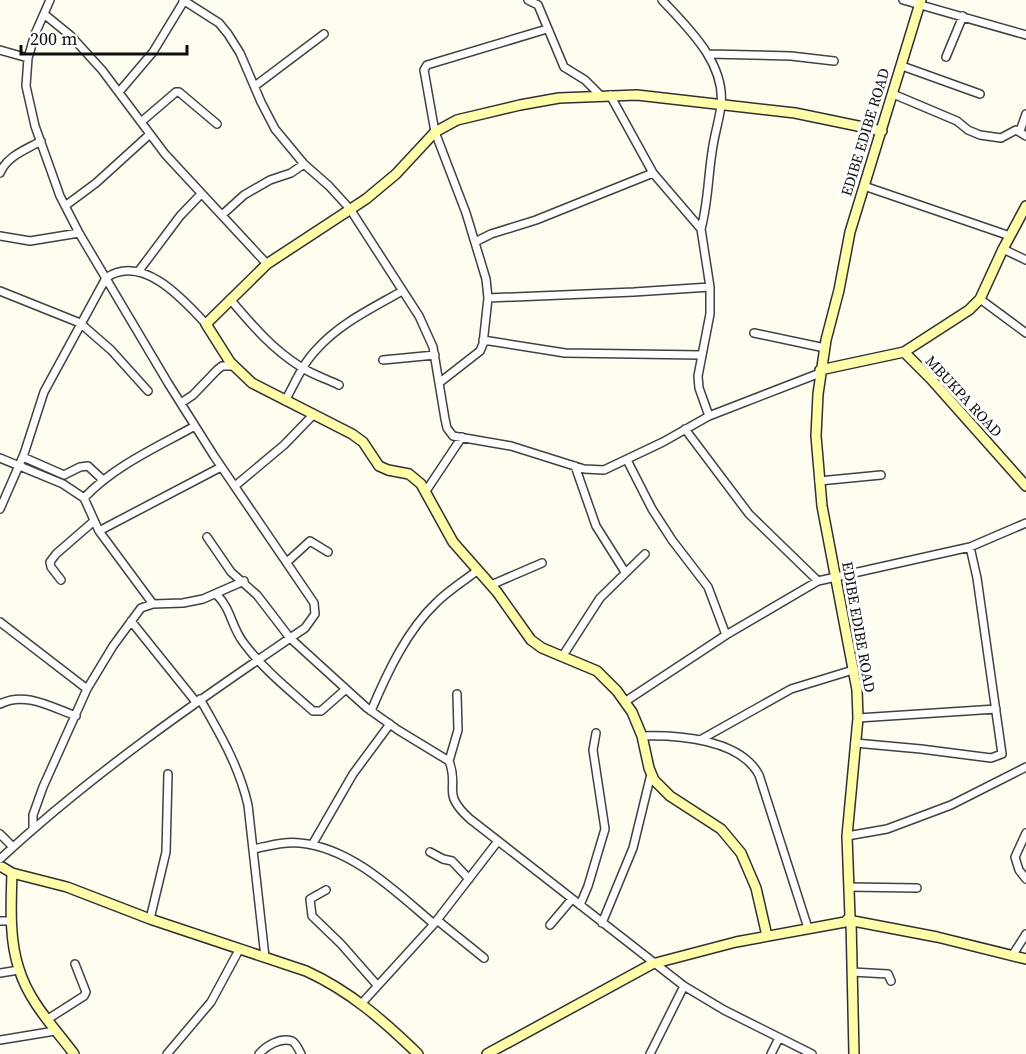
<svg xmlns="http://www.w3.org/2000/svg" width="1026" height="1054" viewBox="0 0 1026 1054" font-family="'Source Serif 4',serif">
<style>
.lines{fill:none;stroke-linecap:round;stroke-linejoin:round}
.street-casing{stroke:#414141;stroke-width:10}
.secondary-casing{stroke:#303030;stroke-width:12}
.street{stroke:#fff;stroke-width:7}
.secondary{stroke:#fffdaa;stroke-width:9}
.labels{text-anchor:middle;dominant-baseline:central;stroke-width:6;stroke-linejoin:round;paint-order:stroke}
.street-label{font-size:15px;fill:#0e0e0e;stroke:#fff}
</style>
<rect width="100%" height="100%" fill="#fffdef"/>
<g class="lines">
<g class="street-casing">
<path id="street" d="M183,0L219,23L228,34L240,53L261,102L275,129L304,164L329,186L350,209L419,316L433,347L445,419L447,428L453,436L511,446L584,469L604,470L663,442L709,416L820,373
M528,0L538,5L564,67L585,80L600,95
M662,0C688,28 726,63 721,106C719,121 714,136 712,152C708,178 708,203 701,229
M903,0L1026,35
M44,14L71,36L102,70L165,154L267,264
M0,50L28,58
M708,54L791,56L834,61
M946,57L963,16
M902,66L980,94
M255,86L324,34
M119,92L153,52L184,1
M893,94L957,121L968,130L980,135L1001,138L1016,130L1026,136
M610,95L653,173L701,229L710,287V314L698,376L699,388L709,416
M141,122L176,92H179L217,124
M1020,131L1026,114
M0,173C7,156 25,150 41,141
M864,186L1010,236
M65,206L96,183L150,134
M222,215L244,195L270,180L291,173L304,164
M0,236L30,241L79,233
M475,242L491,234L536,220L653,173
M1003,249L1026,260
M138,272L180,216L201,194
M0,291L80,323L111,350L148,391
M488,298L634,292L710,287
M230,299C252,325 272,349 301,367C313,375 327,379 339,385
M980,299L1026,333
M754,333L825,348
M483,340L565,353L701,355
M383,360L435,355
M439,383L480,351L483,344L488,298L486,279L466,213L435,132L424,70L427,65L547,29
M285,401C295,383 303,363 317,349C340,323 373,308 402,291
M181,403L193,395L217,370L222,366H234
M685,429L749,514L818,581
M23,457L64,475L80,467L88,466L103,480
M0,458L63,484L84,498L99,531L153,604
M627,460L652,509L672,540L708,587L726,635
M575,466L596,526L625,572
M819,481L881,475
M235,486L284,445L314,414
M426,491L462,437
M84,498C114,466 157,447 195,426
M0,509L24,454L44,392L106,278C142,253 183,299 206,324
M99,531L221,467
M207,537L231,572L257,595L290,638L346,689L367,708L398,730L449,761C460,789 440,792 470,819L684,986L724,1010L812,1054
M287,562L310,541L328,552
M61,580L51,567L50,562L56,554L94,521
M491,585L542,563
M216,594C231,608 231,626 243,642C262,668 288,689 313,711H321L346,689
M131,621L196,702
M0,622L87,689
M562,657L600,598L645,554
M200,699C220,734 239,766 248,805L265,957
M626,701L726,635L818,581L970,547L1026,523
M0,704C25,691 51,707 76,716
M371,711C387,673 407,630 437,602C449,590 464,581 478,570
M858,718L996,709
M642,736C678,735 740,739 759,775L808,928
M700,740L791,689L853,670
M855,743L921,749L991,758L1002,754L977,578L970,547
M449,761L458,730L457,694
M33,829V815L43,787L87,689L113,646L141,608L153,604L183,603L203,599L244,581
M1026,833L1015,857L1019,870L1026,879
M0,834L13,847
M847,836L887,829L951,805L1026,767
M312,845L353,774L390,724
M253,849C268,846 284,841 300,843C352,848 396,892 434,924
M430,852L443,859L452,861L469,879
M0,859C94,772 200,699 305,628L315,614L314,603L214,456L168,383L79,233L60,196L35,126L26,86L28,58L35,34L50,0
M849,887L917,888
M326,890L310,899L312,916L341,944L377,985
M580,905L588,886L605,829L593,750L596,733
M150,919L166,852L168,774
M437,920L484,958
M0,921H12
M602,923L633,848L651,774
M550,925L572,899
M1012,956L1026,934
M852,972L888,974L891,981
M0,973L19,970
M362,1003L434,924L498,841
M48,1019L84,996L86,992L75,964
M0,1040L55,1031
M167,1054L211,1002L239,950
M259,1054C266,1046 280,1037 292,1041C296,1043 299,1050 301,1054
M650,1054L684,986
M771,1054L779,1038"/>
</g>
<g class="secondary-casing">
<path id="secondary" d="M904,352L931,379L1026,486
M820,370L904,352L969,310L980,299L1003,249L1026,206
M2,867L12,873L67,887L150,919L306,971C350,991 384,1021 418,1054
M12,873C11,904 9,940 19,969C29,1002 54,1027 74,1054
M848,920L937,937L1026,959
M851,920L854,1054
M767,936L756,888L741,853L721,829L670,796L654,780L649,768L642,736L632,712L617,691L597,671L542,648L531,640L497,592L453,542L421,484L409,474L388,470L379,466L363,442L352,434L252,383L230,362L206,324L267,264L366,199L396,174L435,132L457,120L520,105L559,98L637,95L795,113L882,131
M487,1054L652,964L736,942L845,922L850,917L847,836L858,718L857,690L822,506L816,436L818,394L826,340L839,290L850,232L921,0"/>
</g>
<use href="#street" class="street"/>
<use href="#secondary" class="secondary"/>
</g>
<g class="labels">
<g class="street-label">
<text transform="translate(865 132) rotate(-73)">EDIBE EDIBE ROAD</text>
<text transform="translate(964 396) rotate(47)">MBUKPA ROAD</text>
<text transform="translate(859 627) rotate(80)">EDIBE EDIBE ROAD</text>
</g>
</g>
<path d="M21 45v9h166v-9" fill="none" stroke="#0e0e0e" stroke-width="3"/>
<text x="30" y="45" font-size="18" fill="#0e0e0e" stroke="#ffffff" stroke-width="4.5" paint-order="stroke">200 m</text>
</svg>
